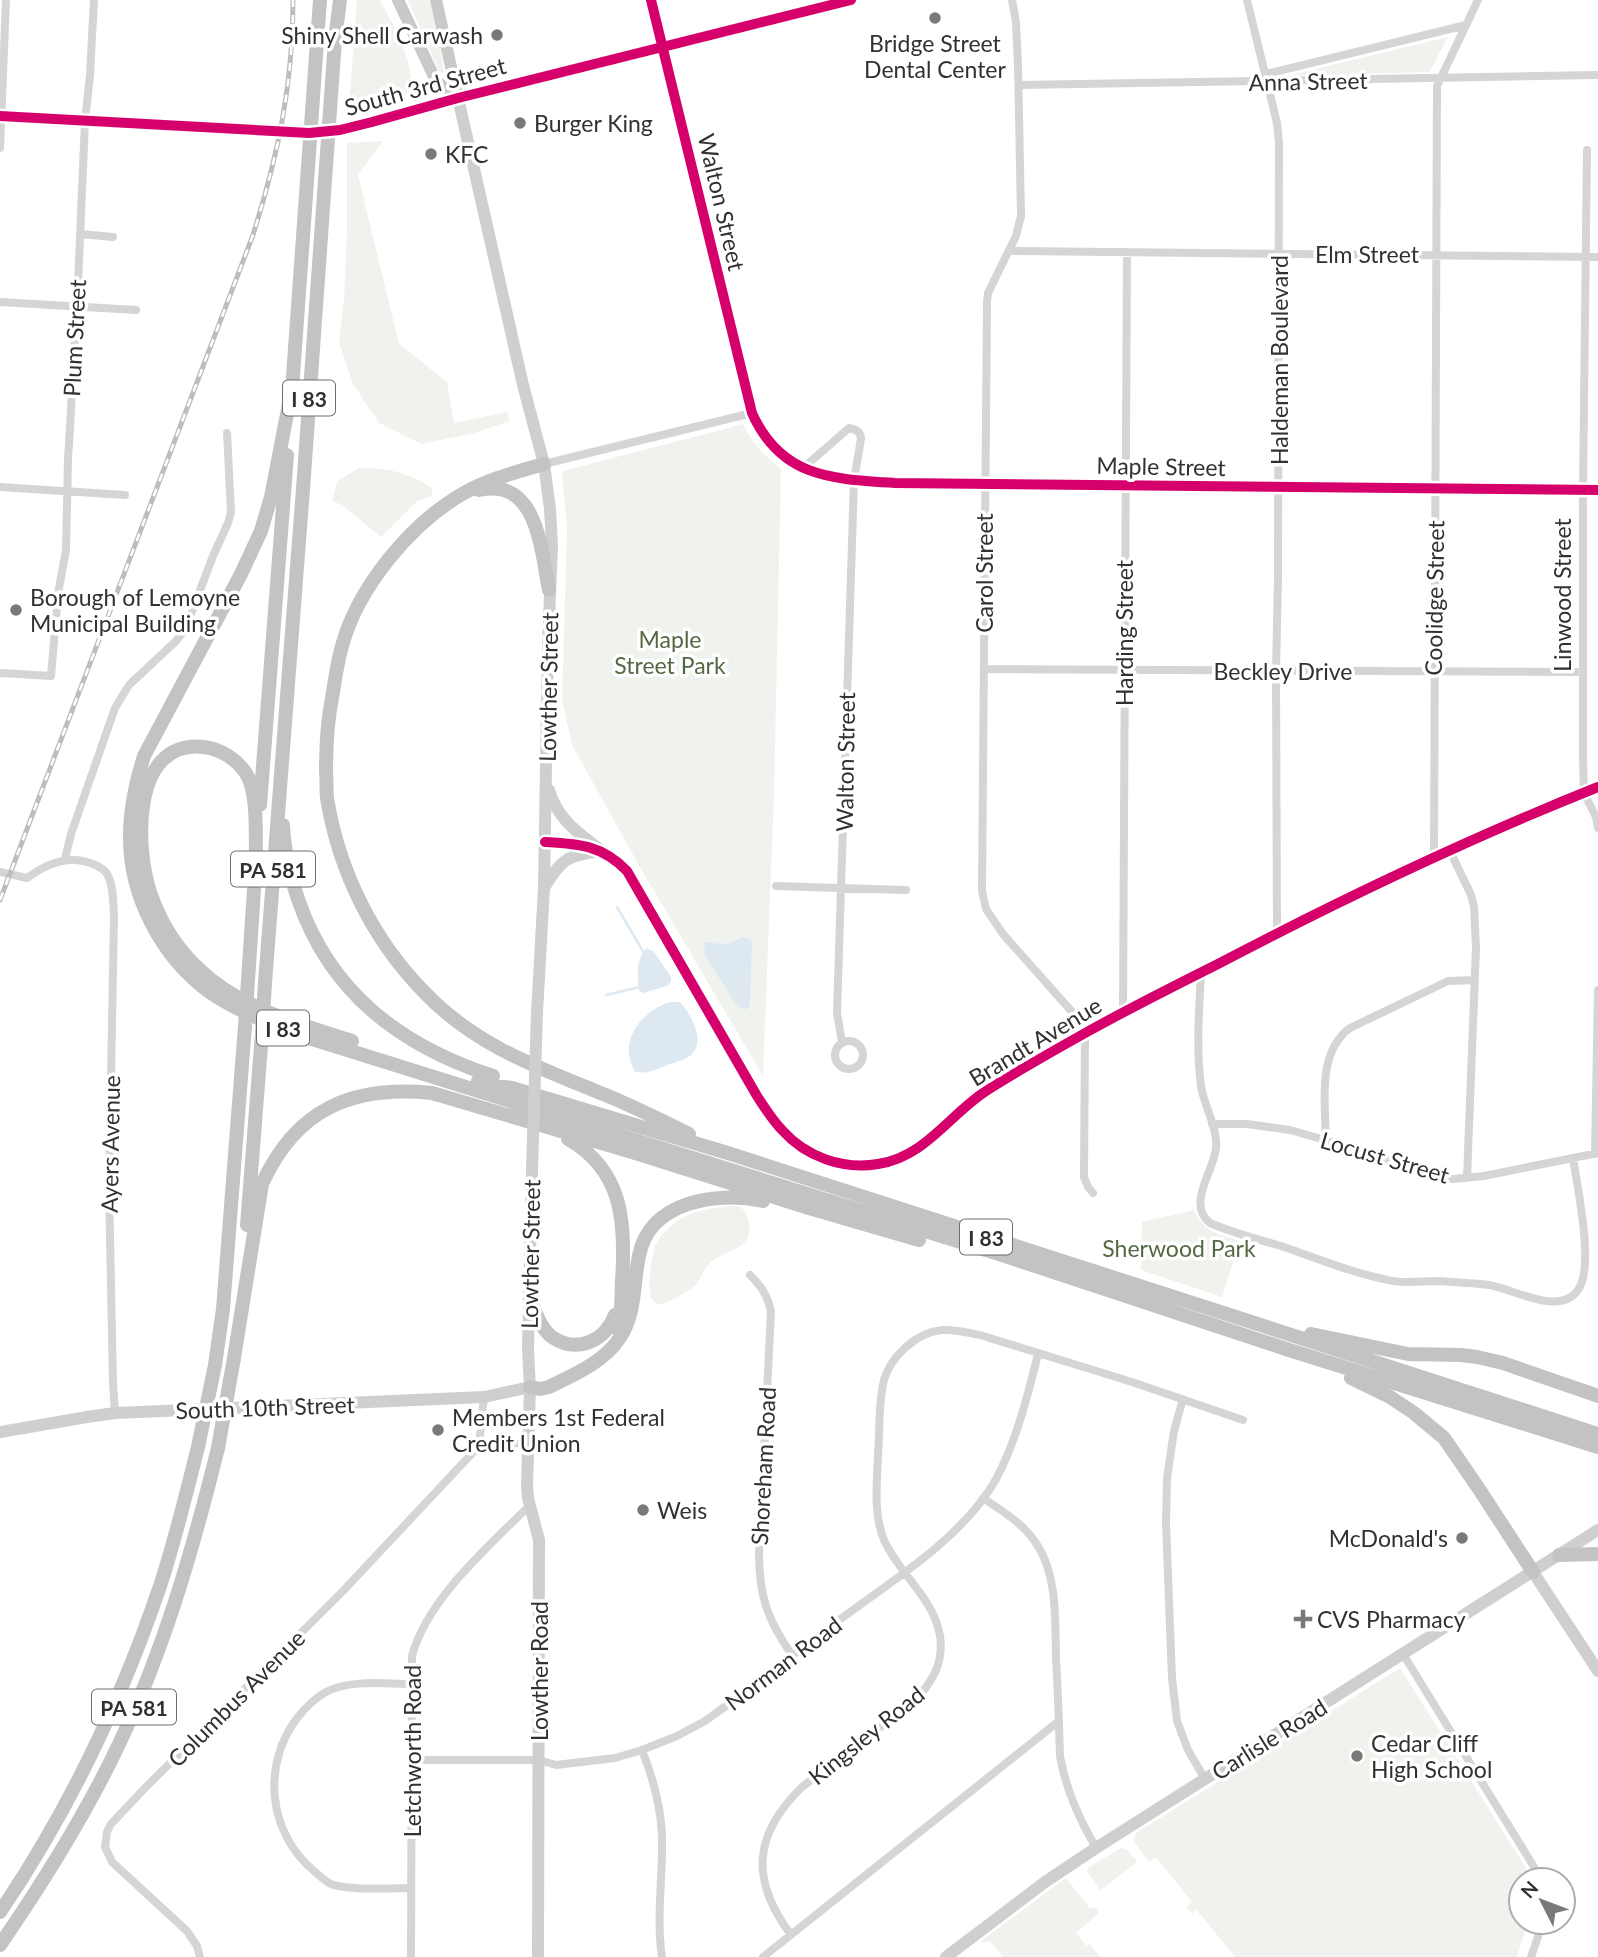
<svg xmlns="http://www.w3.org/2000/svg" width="1598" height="1957" viewBox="0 0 1598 1957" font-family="Lato,sans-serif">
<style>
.green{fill:#f0f3ed}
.water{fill:#dde8f0}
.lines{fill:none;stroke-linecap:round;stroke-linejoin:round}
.stream{stroke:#dde8f0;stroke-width:2.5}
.street{stroke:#d5d5d5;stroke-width:8}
.secondary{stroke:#cfcfcf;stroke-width:12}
.primary{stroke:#c9c9c9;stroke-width:12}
.highway{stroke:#c3c3c3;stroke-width:14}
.rail-casing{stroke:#bdbdbd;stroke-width:5}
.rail{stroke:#fff;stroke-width:2.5;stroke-dasharray:8;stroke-linecap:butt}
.secondary-bridge{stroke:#cfcfcf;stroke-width:12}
.primary-bridge{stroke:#c9c9c9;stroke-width:12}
.highway-bridge{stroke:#c3c3c3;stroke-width:14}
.cycleway-casing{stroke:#fff;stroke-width:15}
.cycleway{stroke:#d6006c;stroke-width:10}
.poi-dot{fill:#797979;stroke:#fff;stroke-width:2.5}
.labels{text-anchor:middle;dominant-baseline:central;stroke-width:7;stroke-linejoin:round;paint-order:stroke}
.shield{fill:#fff;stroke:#6f6f6f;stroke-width:2}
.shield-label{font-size:21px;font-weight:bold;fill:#313131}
.poi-label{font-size:23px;fill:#313131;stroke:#fff;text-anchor:start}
.street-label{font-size:23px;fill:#313131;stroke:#fff}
.park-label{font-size:23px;fill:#536843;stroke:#fff}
</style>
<rect width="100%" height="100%" fill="#fff"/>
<path class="green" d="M357,0H380C390,20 425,78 405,96C393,106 364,112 348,117Z
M408,0H429L436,24L444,72L442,73L439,71Z
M1448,37L1430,72L1286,76Z
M383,141L358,175L399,344L447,382L454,423L507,412L510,421L471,434L421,444L379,423L353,384L339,342L344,299L347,233V143Z
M743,424C751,442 766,457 781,469L774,794L763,1076L641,869L572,745L562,699L567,529L562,474L563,471Z
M359,468C388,468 408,472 432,488V496L417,501L381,537L341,504L332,502L337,481Z
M730,1206H739C746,1211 748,1215 749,1224C753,1250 726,1249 711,1262C704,1268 702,1277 696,1284C691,1290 666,1305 659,1304C642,1302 652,1255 656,1244C659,1238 664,1232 670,1227C685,1212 709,1208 730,1206Z
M1194,1210C1202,1231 1220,1235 1240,1241L1222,1297L1141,1270L1142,1222Z
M1400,1668L1533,1879L1521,1880V1922H1528L1517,1957H1235L1197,1910L1192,1914L1186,1907L1192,1902L1156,1857L1149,1862L1134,1842L1136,1833Z
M1121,1848L1126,1849L1136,1860V1863L1100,1891L1087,1871L1089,1867Z
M1066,1878L1090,1908H1096L1099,1913L1076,1933L1087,1946L1090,1944L1100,1957H1003L990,1941L983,1943L981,1941Z"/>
<path class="water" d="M743,937L748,938L752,942L750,1005L747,1009H742L733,1000L703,952L706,942C711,942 716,944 722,944C729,944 736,940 743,937Z
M647,948L654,952L671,977V982L667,986L643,993L639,990C637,976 636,958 647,948Z
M671,1002H680C692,1016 708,1044 688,1057C682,1061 673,1063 667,1065C656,1070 645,1075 634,1071C632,1065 630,1060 629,1054C626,1030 650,1007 671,1002Z"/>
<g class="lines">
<path class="stream" d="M617,907L644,953
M606,995L640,987"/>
<path class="street" d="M651,0L752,413C781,478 832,479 895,483L1598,490
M1012,0L1016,22L1018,65L1021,216L1016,236L988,293L987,302L982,891L986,909L1003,934L1089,1031
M1247,0L1277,123L1279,143L1278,576L1276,671L1277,933
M1266,74L1466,25
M1019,85L1598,75
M0,148L6,0
M1587,150L1583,490V759L1584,793L1596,817L1598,828
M80,234L113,237
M1010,251L1598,257
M0,302L136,310
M544,464L752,413
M802,469L849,428C856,429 861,432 861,439L854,480L837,1013L842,1042
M0,487L125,495
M984,669L1583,672
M0,673L51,676L58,594L66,550L68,460L77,307L85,121L90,75L94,0
M545,842C579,844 602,845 627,871L757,1096C765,1108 772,1120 782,1130C806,1157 843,1170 878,1164C925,1157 949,1115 986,1091C1019,1070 1053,1051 1087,1032C1130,1008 1174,986 1218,964C1342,899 1468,839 1598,787
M1450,851L1471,895L1474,907L1476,948L1467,1178
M1434,858L1437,86L1478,0
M65,859L71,834L115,708L129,685L176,641L185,630L213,556L228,523L231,512L227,433
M0,872L27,878C47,863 69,854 93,864C98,866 104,869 107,874C114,885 113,905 114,917L109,1187L113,1383L115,1413
M776,886L906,890
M1201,973C1199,1010 1196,1049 1201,1086C1204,1106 1218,1128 1216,1148C1214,1171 1186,1204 1210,1223C1233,1233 1257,1239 1281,1246C1316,1258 1352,1273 1388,1280C1403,1284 1420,1281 1436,1281C1453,1282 1472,1283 1489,1285C1515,1289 1559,1317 1578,1290C1595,1267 1577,1186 1573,1158
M1123,1013L1127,252
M1085,1033L1084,1177L1088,1187L1093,1193
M835 1055a14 14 0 1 1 28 0a14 14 0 1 1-28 0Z
M1212,1124H1247L1290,1130L1339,1144L1429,1175L1453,1179L1484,1176L1598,1153
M1326,1140C1325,1103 1317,1052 1350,1028L1448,981L1475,980
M1595,1154L1598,990
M750,1275C762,1287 767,1295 771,1311L759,1554C759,1596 768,1621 792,1655
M1183,1399L1174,1431L1167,1478L1166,1523L1172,1678L1177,1721L1188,1750L1205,1779
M479,1446L494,1442L528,1444
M983,1498C1002,1511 1023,1523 1036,1543C1058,1575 1055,1622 1056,1659C1058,1691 1059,1723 1060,1756C1066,1790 1079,1818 1096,1848
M1403,1654L1542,1880
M411,1684C384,1684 351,1679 326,1692C315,1698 306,1707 298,1717C261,1764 268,1833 314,1871C320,1876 325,1881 331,1884C349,1891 391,1888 411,1888
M642,1750C653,1778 661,1806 662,1836C663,1876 656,1917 662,1957
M411,1760H539L556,1765L615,1758L642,1750L677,1736L705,1721C753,1687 799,1650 846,1615C896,1578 955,1542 990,1489C1013,1454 1028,1395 1038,1354
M791,1935C750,1880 753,1835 802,1787L917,1699C933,1680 944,1662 940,1636C934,1598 899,1574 884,1540C873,1513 877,1483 878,1455C880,1431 878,1403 884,1380C891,1356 917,1332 942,1330C955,1329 968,1333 980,1335L1132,1382L1243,1420
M200,1957L197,1946L187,1931L112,1862L105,1847L107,1832L111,1824L144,1789L343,1591L479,1446L484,1397
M411,1957L412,1656C427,1599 489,1546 530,1505
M763,1957L1059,1721
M1531,1957L1543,1922"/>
<path class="secondary" d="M458,98L523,385L544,464L550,509L552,545L548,643L544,888L537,1013
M549,790C558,820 578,833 602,851
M544,888C562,858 568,855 602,851
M532,1169L528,1350L530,1387L527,1485L528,1498L539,1540L538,1957
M0,1432L87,1417L115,1413L484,1397L530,1387
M1533,1572L1598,1671
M946,1957L1045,1882L1096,1848L1598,1530"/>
<path class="primary" d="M398,0L436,81L458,98
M436,0L458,98
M0,116L260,131
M372,122L458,98L851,0"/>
<path class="highway" d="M293,383L271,497L261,531L241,574L144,756C136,782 130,808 130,835C129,896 162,958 211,993C236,1010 265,1021 293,1033L999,1254L1286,1349L1598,1447
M292,390L320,0
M544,464C517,472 489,479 464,493C411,523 358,587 342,646C337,663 335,681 332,698C327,723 326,746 326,772C327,780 326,790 327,798C339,872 373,940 425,993C474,1044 534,1066 598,1092C629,1104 659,1119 689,1134
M479,490C538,477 541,551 549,590
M260,805L287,455
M283,825C284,850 290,875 298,899C330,993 401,1046 493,1076
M256,869C255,844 259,796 247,775C238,760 221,749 204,747C130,739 135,850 151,895C161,923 178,950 200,970C241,1009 300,1024 352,1041
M248,980L256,860
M265,983L303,489L335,40L340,0
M478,1081L491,1085L512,1088L731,1154L1598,1434
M568,1139C623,1170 626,1223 622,1280C621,1296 623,1313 616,1328
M247,1225L262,1033
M530,1299C536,1312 540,1328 552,1337C577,1354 605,1341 615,1315
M1311,1334L1408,1354L1461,1355L1477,1357L1503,1363L1598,1396
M234,1358L262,1184C296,1109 352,1085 432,1093L632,1152L809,1208L919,1240
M215,1365L223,1309L245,1026
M1351,1378L1390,1397L1414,1413L1444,1438L1479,1489L1533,1572
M530,1387L540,1389L549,1387C573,1375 604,1362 619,1339C636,1315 633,1284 639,1256C649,1201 717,1191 763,1201
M1559,1555L1598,1554
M0,1912C68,1812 121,1701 160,1586C175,1541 186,1494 198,1447
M0,1945C44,1881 86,1814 119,1744C164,1650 193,1549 218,1448"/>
<g class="rail-casing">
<path id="rail" d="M0,900L253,235C278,155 293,85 293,0"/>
</g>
<use href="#rail" class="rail"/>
<path class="secondary-bridge" d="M532,1169L537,1013"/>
<path class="primary-bridge" d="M260,131L309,133L340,130L372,122"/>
<path class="highway-bridge" d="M245,1026L248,980
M262,1033L265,983
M198,1447L215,1365
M218,1448L234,1358"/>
<g class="cycleway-casing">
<path id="cycleway" d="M651,0L752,413C781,478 832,479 895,483L1598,490
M0,116L309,133L340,130L372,122L458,98L851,0
M545,842C579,844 602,845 627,871L757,1096C765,1108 772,1120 782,1130C806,1157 843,1170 878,1164C925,1157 949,1115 986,1091C1019,1070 1053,1051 1087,1032C1130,1008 1174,986 1218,964C1342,899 1468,839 1598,787"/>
</g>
<use href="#cycleway" class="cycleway"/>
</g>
<g class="poi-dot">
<circle cx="935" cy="18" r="7"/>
<circle cx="497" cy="35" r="7"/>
<circle cx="520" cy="123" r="7"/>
<circle cx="431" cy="154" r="7"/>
<circle cx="16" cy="610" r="7"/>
<circle cx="438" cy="1430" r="7"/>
<circle cx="643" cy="1510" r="7"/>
<circle cx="1462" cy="1538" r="7"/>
<path d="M1299.5 1608.5h7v7h7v7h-7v7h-7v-7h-7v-7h7z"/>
<circle cx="1357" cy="1756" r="7"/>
</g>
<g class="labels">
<g class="shield">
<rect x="283" y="380.5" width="52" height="35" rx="5"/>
<rect x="231" y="851.5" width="84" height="35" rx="5"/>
<rect x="257" y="1010.5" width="52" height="35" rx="5"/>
<rect x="960" y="1219.5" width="52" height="35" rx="5"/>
<rect x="92" y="1689.5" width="84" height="35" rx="5"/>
</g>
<g class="shield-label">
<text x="309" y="398">I 83</text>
<text x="273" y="869">PA 581</text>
<text x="283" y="1028">I 83</text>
<text x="986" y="1237">I 83</text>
<text x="134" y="1707">PA 581</text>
</g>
<g class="poi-label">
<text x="483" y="35" text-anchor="end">Shiny Shell Carwash</text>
<text x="935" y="43" text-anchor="middle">Bridge Street<tspan x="935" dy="26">Dental Center</tspan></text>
<text x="534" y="123">Burger King</text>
<text x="445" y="154">KFC</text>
<text x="30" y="597">Borough of Lemoyne<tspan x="30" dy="26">Municipal Building</tspan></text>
<text x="452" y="1417">Members 1st Federal<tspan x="452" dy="26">Credit Union</tspan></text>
<text x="657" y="1510">Weis</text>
<text x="1448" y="1538" text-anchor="end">McDonald's</text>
<text x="1317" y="1619">CVS Pharmacy</text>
<text x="1371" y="1743">Cedar Cliff<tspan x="1371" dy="26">High School</tspan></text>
</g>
<g class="street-label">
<text transform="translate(1308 81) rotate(-1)">Anna Street</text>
<text transform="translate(425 86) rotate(-15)">South 3rd Street</text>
<text transform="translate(722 202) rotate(77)">Walton Street</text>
<text x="1367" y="254">Elm Street</text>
<text transform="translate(74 338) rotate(-87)">Plum Street</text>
<text transform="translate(1279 360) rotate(-90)">Haldeman Boulevard</text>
<text transform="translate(1161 466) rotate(1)">Maple Street</text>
<text transform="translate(984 573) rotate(-90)">Carol Street</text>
<text transform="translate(1562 595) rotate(-90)">Linwood Street</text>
<text transform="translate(1434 598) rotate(-89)">Coolidge Street</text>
<text transform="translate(1124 633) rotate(-90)">Harding Street</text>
<text x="1283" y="671">Beckley Drive</text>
<text transform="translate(548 687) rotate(-89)">Lowther Street</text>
<text transform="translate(845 762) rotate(-89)">Walton Street</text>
<text transform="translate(1035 1041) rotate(-31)">Brandt Avenue</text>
<text transform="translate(110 1144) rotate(-89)">Ayers Avenue</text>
<text transform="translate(1385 1157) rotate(16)">Locust Street</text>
<text transform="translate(530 1254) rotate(-89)">Lowther Street</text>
<text transform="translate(265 1407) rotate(-2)">South 10th Street</text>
<text transform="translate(763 1466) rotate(-87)">Shoreham Road</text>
<text transform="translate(783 1663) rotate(-37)">Norman Road</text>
<text transform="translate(539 1671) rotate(-90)">Lowther Road</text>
<text transform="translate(236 1698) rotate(-45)">Columbus Avenue</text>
<text transform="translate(866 1735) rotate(-39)">Kingsley Road</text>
<text transform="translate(1269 1739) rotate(-32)">Carlisle Road</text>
<text transform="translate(412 1751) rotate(-90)">Letchworth Road</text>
</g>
<g class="park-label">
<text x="670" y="639">Maple<tspan x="670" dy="26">Street Park</tspan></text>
<text x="1179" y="1248">Sherwood Park</text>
</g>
</g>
<g transform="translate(1542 1901) rotate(312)"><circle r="33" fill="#ffffff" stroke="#adadad" stroke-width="2"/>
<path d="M0-5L12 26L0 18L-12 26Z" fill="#797979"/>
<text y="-10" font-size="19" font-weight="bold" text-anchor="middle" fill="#313131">N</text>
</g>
</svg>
